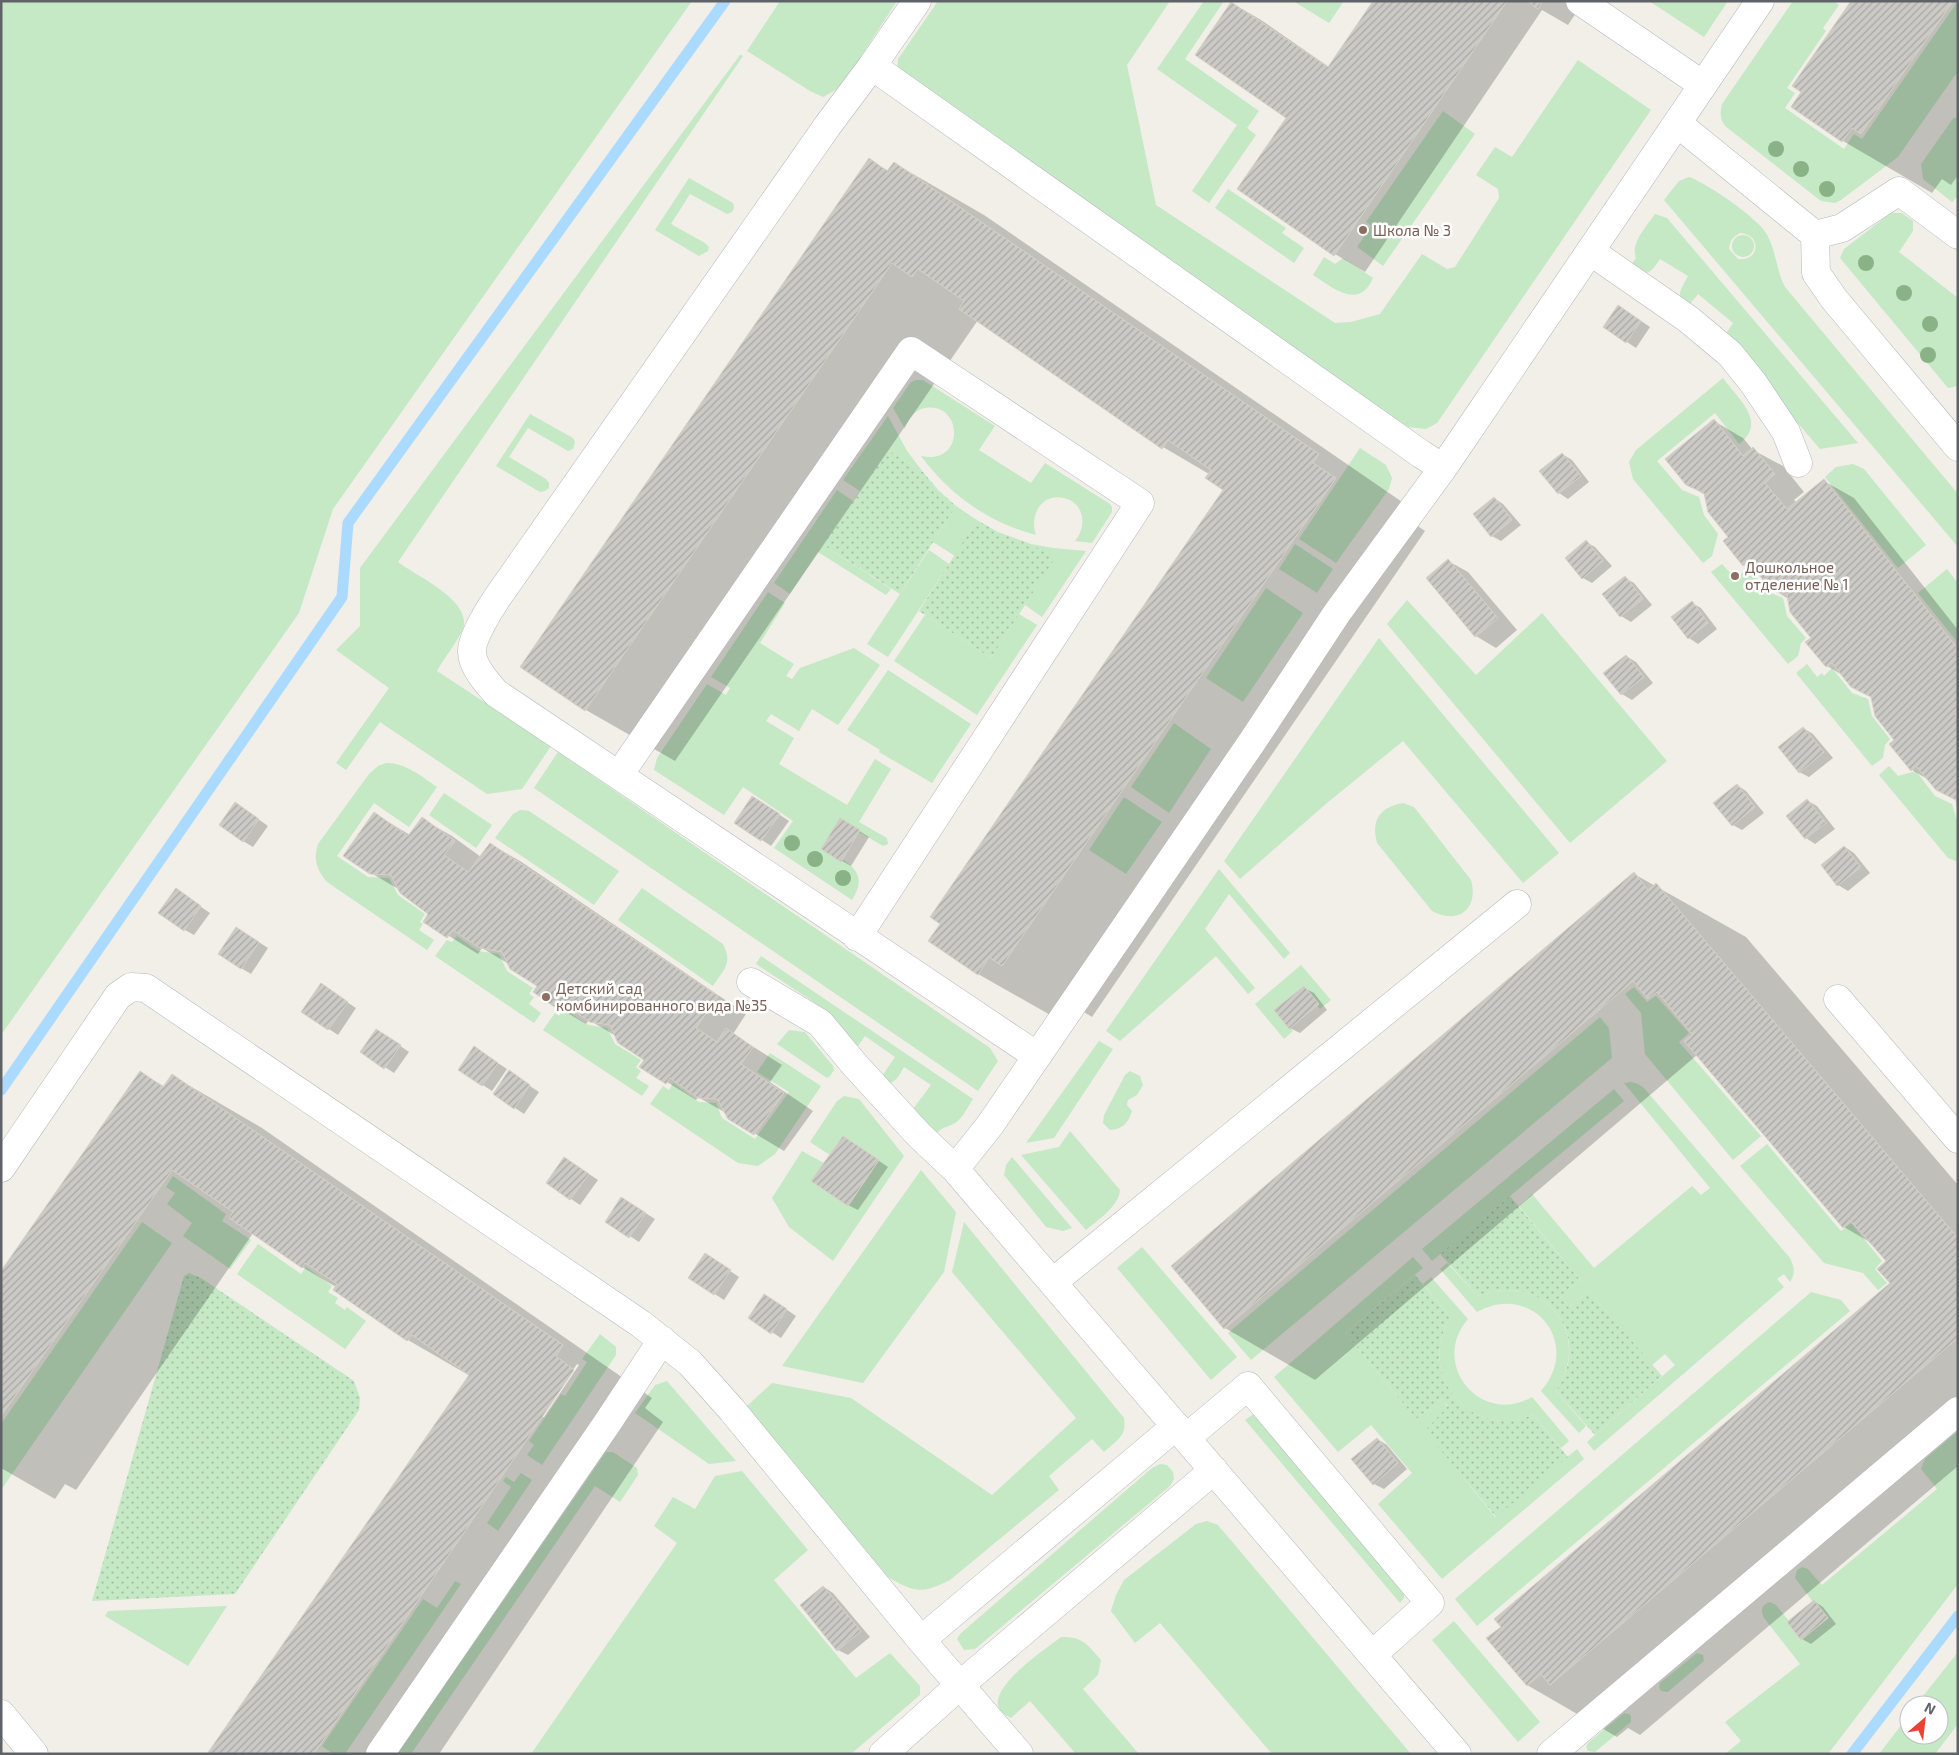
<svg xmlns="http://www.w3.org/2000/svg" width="1959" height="1755" viewBox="0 0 1959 1755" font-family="'Exo 2',sans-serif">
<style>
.grass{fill:#c5e8c5;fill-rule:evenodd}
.park{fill:url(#park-dots)}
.shadow{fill:#0003;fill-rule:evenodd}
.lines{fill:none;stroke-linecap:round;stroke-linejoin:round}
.stream{stroke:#aadaff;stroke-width:11}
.building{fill:url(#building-hatch);stroke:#d6d1c6}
.minor-casing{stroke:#b5b8bc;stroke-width:29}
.minor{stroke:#fff;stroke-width:28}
.tree{fill:#89b387}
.education-dot{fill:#8d6e63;stroke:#fff;stroke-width:2}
.labels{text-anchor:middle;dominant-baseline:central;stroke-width:5;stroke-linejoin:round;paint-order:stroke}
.education-label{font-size:15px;fill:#785e54;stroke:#fff;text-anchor:start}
</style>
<defs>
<pattern id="park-dots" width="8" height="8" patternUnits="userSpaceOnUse" patternTransform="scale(1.25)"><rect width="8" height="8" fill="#c5e8c5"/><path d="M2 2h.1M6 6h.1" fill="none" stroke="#a3c0a4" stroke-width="1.8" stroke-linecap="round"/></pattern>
<pattern id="building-hatch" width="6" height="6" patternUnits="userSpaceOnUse" patternTransform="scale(1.25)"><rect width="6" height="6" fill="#cccac5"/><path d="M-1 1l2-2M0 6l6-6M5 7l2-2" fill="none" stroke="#a9a8a4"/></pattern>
</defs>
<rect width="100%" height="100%" fill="#f1efe8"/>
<path class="grass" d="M1,1H692L333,509L299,613L1,1035Z
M780,1H897L841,87L823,97L810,91L747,51Z
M938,1H1170L1127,65L1156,205L1335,323L1351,322L1380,314L1422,254L1447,269L1455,267L1499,198L1498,189L1476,175L1495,147L1512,157L1578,60L1651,110L1437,423L1426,429L1408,427L912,95L897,79L898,59Z
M1204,1H1224L1185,59L1259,111L1247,128L1256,135L1209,203L1192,191L1237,125L1157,69Z
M1293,1H1344L1329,23Z
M1649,1H1728L1704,37Z
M1793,1H1834L1839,5L1823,28L1826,31L1787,88L1795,93L1785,108L1844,149L1854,134L1862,139L1958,1V71L1898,157L1841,200L1835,203L1821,201L1725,126C1720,119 1720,113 1722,104Z
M740,55L743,56L398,562C416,576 476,602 462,631C455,645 444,658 437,671L551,746L522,789L487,794L380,722L346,770L336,763L389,688L336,650L360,626V568Z
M1443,111L1475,134L1383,266L1357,247L1371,226L1366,222Z
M1954,117L1958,120V196L1952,202L1923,179L1921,164Z
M1689,177C1705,182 1758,218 1766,233C1776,249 1776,270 1785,287L1958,494V547L1664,200L1679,181ZM1740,233C1762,234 1760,262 1738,259L1729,249C1730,240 1733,237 1740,233Z
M689,178L733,203L734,208L732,212L727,214L690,194L671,224L705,243L709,247L708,251L699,256L655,230Z
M1228,189L1286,228L1282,233L1304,248L1294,263L1215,208Z
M1891,213H1902L1913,221V231L1899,252L1958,298V386L1948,388L1840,258L1844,249Z
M1655,214L1667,218L1858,443L1820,449L1724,337L1733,323L1698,294L1686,309C1674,296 1682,288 1688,276L1660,259C1649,275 1648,276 1629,268L1636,258C1630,243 1647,226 1655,214Z
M1732 246a11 11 0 1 1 22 0a11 11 0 1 1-22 0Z
M1324,257L1335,264L1343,258L1373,278C1359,311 1332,287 1313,275Z
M1723,378C1738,399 1768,422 1739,444L1715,413L1657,461L1682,490L1699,497L1704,515L1718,534L1712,556L1703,563L1633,479L1629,462L1636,450Z
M916,380H923L995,426L979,450L1031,483L1045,463L1110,504L1112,507V512L1092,543L1075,541C1087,527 1085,503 1064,498C1041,493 1029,516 1036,535C989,523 950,495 921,456C965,466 964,402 925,408C914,410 908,419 905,429L893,408L911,382Z
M530,414L573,438L575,442L573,449L568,451L528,428L509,457L546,479L549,483V488L545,491L540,492L496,466Z
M888,416L907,451L923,472L888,450L860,491L843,480Z
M1360,448L1386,465L1392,478L1389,489L1336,563L1299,539Z
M1853,464L1864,469L1926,545L1898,568L1825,477L1836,467Z
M837,490L853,501L823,545L891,589L886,595L818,552L790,594L774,583Z
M956,506L977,520L955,556L933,542Z
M1031,544L1053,548L1086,551L1042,617L1025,605L1054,558Z
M1295,544L1333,569L1317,593L1279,569Z
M929,550L949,564L888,657L867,644Z
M1722,564L1733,576L1737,572L1740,575L1748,567L1768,592L1783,598L1787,616L1806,638L1801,643L1798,656L1788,664L1711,572Z
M1947,569L1958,583V643L1918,593Z
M1266,588L1303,613L1243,702L1206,678Z
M768,592L785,603L760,643L794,664L786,676L792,679L800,668L854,648L880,665L838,725L812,709L799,731L771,714L766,721L794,738L779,764L847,805L875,759L891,769L859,822L887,838L888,844L883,846L840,821L823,848C846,862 871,870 852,900L774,848L793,821L743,787L724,815L654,770L657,758L707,684L726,695L730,688L711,677Z
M1407,600L1476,675L1542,613L1667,761L1570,843L1387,624Z
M1019,614L1037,625L977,715L894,661L925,615L991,658Z
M1379,638L1559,853L1523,883L1403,741L1327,803L1240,879L1224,861Z
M1807,664L1817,677L1822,673L1824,676L1832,668L1852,693L1868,699L1872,716L1890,739L1885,745L1883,758L1872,766L1796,673Z
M888,670L971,724L932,783L879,752L880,750L847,730Z
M1174,723L1211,749L1169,813L1131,787Z
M558,752L990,1048L998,1061L978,1091L534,788Z
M386,763C406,763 421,776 437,787L409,827L374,803L337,856L368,877L389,878L398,895L425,914L420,922L423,924L419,930L434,940L427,950L327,882C317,870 313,860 318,844L369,774L378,766Z
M1889,766L1898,776L1916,771L1935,796L1952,804L1958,824V862L1948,858L1879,775Z
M444,793L492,825L476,848L429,815Z
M1124,797L1162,822L1126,874L1089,850Z
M1403,803L1414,807L1471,880C1479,909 1458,925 1432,911L1377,843C1371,820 1380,807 1403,803Z
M520,810L529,811L619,871L594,905L495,838L513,814Z
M1219,869L1290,953L1284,959L1229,894L1205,929L1255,988L1248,994L1216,956L1120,1041L1106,1031Z
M642,888L723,944C733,964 724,969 713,986L618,920Z
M457,936L478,951L499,954L507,971L533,988L529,994L534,997L529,1004L541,1013L534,1023L435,956L447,940L452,942Z
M761,956L973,1099C967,1108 962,1120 953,1124C944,1129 942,1126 936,1135L913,1109L931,1085L904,1067C899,1075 896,1083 886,1084L882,1076L895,1057L865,1036L856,1049L823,1008L756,964Z
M1301,965L1331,1000L1320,1009L1303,989L1277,1011L1293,1031L1284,1039L1255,1004Z
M1634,987L1647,1002L1656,996L1689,1033L1679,1042L1761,1136L1733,1160L1645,1054L1641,1013L1625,994Z
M564,1009L588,1025L607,1028L615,1044L641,1060L636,1067L641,1071L636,1078L649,1086L642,1096L543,1030L555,1013L559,1016Z
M1600,1017L1609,1028L1612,1058L1251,1360L1228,1333Z
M789,1030L805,1032L833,1066L834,1070L830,1076L827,1078L777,1044Z
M1099,1041L1113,1049L1054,1138L1026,1143Z
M770,1053L821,1086L775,1154L758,1166L738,1163L650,1104L663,1086L669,1090L673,1083L699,1102L716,1103L722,1118L755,1139L789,1092L757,1072Z
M1130,1071L1140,1076L1143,1085L1137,1095L1128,1100L1127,1105L1132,1111C1128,1123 1123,1129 1110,1130L1103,1123L1104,1115L1125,1075Z
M1630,1082L1636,1083L1643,1087L1790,1258C1794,1267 1796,1273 1790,1282L1784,1274L1777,1279L1784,1287L1594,1451L1587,1442L1675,1365L1665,1354L1652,1365L1589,1291L1569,1307L1561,1297L1580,1280L1519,1206L1532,1194L1594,1268L1692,1186L1701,1195L1710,1188L1624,1083Z
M1614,1089L1624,1101L1432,1261L1422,1249Z
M844,1096L859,1099L904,1156L833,1261L789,1227L772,1198L802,1151L824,1163L812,1181L848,1206L879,1160L843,1136L830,1155L810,1142L837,1101Z
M1070,1131L1120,1190C1118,1207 1099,1219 1086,1230L1021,1155L1059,1147Z
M1767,1144L1841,1231L1851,1223L1882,1261L1875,1269L1887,1283L1878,1290L1863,1273L1824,1263L1740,1166Z
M1012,1157L1072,1228L1063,1231L1046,1227L1004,1175L1006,1165Z
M921,1170L956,1212L944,1272L863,1383L782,1366Z
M173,1176L226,1214L222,1221L251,1240L230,1269L183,1236L192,1223L167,1204L175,1193L166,1187Z
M142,1222L172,1243L1,1490V1424Z
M964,1222L1124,1418C1127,1436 1117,1440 1104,1452L1092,1439L1049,1476L1059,1490L950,1580C922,1594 915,1593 888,1577L747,1406L772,1383L851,1398L992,1495L1076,1418L952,1272Z
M258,1244L301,1274L306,1267L332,1286L328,1292L338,1298L335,1303L345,1310L347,1307L366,1321L345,1349L237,1274Z
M1142,1247L1237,1357L1211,1380L1117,1268Z
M1413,1257L1423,1268L1345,1333L1416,1419L1442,1399L1448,1407L1426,1431L1495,1517L1577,1449L1584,1459L1442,1579L1378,1504L1412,1473L1371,1425L1338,1452L1274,1377Z
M1447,1263L1478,1296C1543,1270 1594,1333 1556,1391L1586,1426L1579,1433L1541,1391C1583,1343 1532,1281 1477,1312L1440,1269Z
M1431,1277L1468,1319C1429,1364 1481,1427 1532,1397L1569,1441L1561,1448L1533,1415C1523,1418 1513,1422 1502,1421C1464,1419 1435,1384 1440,1346C1441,1335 1446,1326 1450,1317L1423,1284Z
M1811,1292L1841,1300L1850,1311L1477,1626L1455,1599Z
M600,1334L616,1347V1355L542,1465L527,1455L534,1445L529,1441L561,1394L565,1396L587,1362L582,1359Z
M667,1381L736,1461L709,1464L635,1413L655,1385Z
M1252,1415H1259L1404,1591V1598L1400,1603L1245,1420Z
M1958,1431V1584L1828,1754H1725L1741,1741L1725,1722L1800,1664L1764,1618C1760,1609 1762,1605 1770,1602L1776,1605L1802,1637L1825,1618L1795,1578L1797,1570L1802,1567L1808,1569L1822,1585L1937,1489L1921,1469L1925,1459Z
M606,1452H613L637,1468L638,1475L620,1502L595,1486L411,1754H397Z
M1160,1464L1167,1465L1173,1472L1174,1479L1170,1486L975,1649L964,1650L957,1639L960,1634L1152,1468Z
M742,1471L808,1550L774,1580L856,1678L890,1653L920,1686V1695L851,1754H531L677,1543L654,1526L673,1497L695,1509L715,1476Z
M521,1473L532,1480L498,1531L487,1523L511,1487L503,1481L506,1477L514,1482Z
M1207,1521L1218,1525L1411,1754H1272L1160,1623L1135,1643L1111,1611L1116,1595L1124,1580L1196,1524Z
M455,1581L461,1584L345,1754H333L322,1746L423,1599L437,1608Z
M227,1606L188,1666L105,1616L108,1611Z
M1454,1621L1540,1722L1518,1742L1432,1640Z
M1061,1637C1083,1637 1087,1644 1101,1660L1098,1675L1083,1689L1139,1754H1076L1030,1701L1011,1718C967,1700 1045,1650 1061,1637Z
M1958,1652V1724L1935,1754H1879L1909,1715V1735H1939V1705H1916Z
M1697,1653L1703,1655L1704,1661L1668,1692L1661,1691L1659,1687L1660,1683Z
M1624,1713L1629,1714L1631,1716V1722L1595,1752L1588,1751L1586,1747L1588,1743Z"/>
<path class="park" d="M888,450L923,472L938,490L956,506L900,594L823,545Z
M977,520L998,532L1031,544L1055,558L991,658L919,611Z
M1510,1196L1580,1280L1561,1297L1569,1307L1589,1291L1662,1376L1595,1435L1556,1391C1595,1333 1542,1270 1478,1296L1440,1254Z
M189,1273L201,1278L354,1381L360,1398L359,1410L235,1594L92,1601L184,1276Z
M1415,1275L1450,1317C1446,1326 1441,1335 1440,1346C1435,1384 1464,1419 1502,1421C1513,1422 1523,1418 1533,1415L1568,1457L1496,1517L1425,1431L1448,1406L1442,1399L1416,1419L1345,1333Z"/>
<path class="shadow" d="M1374,1H1584L1568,25L1542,10L1365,272L1335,254L1288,117L1232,3L1261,20L1329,67Z
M1853,1H1958V175L1951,185L1942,179L1932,193L1843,141L1793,107L1803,92Z
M869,160L889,171L894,163L984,215L1408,506L1402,515L1425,531L1092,1017L1079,1009L1068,1025L978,974L1225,489L1209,474L1163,447L978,320L675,761L586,710Z
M1619,306L1650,327L1636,348L1604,327Z
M1714,421L1743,438L1753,450L1783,466L1804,492L1794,500L1797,503L1824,481L1854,498L1958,630V805L1957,801L1936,789L1929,780L1912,770L1872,697L1844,676L1827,666L1789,599L1772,589L1761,575L1744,565L1705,495L1687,484Z
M1562,454L1572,460L1589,482L1568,499L1559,493Z
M1494,498L1503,504L1521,525L1501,541L1492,536Z
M1586,542L1595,547L1612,566L1592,583L1583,578Z
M1448,561L1468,572L1517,630L1496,648L1476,636L1428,578Z
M1625,578L1634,583L1652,605L1631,622L1621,616L1604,594Z
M1692,603L1701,608L1717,629L1698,644L1689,638Z
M1626,656L1636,662L1653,683L1632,700L1622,694L1605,673Z
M1803,728L1813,734L1833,758L1809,777L1799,772Z
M1737,785L1746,791L1764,813L1742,830L1733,825Z
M1808,801L1817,806L1835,829L1815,844L1806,838L1788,816Z
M235,803L268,826L253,847L243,841Z
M762,803L789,821L771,846L735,822Z
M375,814L410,835L422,819L452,836L481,857L490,844L520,861L746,1014L733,1034L782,1065L770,1082L813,1111L784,1151L729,1118L726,1113L698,1097L696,1100L641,1066L646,1059L616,1036L589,1020L586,1024L557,1007L539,986L509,964L482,948L478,954L425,921L430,914L400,890L371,873Z
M850,825L869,837L851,866L842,861Z
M1845,847L1854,853L1870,873L1848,891L1838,885L1822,865Z
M1634,874L1746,937L1958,1185V1466L1640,1735L1628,1728L1617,1737L1527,1685L1891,1283L1888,1261L1873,1244L1844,1227L1697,1055L1315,1380L1225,1328L1173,1266Z
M185,896L210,913L194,935L185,930Z
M246,934L268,948L251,974L241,968Z
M1304,988L1314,993L1327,1010L1300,1033L1290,1028Z
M330,991L356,1008L338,1035L303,1012Z
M386,1036L409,1052L394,1073L362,1052Z
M475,1048L507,1069L492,1091L460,1070Z
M140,1072L165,1087L173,1076L262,1128L652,1398L645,1408L663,1422L439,1754H208L470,1376L408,1340L335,1289L336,1287L302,1267L253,1233L76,1490L65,1484L55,1499L1,1468V1273ZM577,1364L579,1365L544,1417H541Z
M518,1078L539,1092L524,1114L494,1094Z
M853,1143L888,1167L858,1210L848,1205Z
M574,1164L598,1180L580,1205L548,1183Z
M631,1204L655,1219L639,1242L607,1221Z
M715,1261L739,1277L724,1300L690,1278Z
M774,1301L796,1316L781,1338L750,1318Z
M1377,1439L1387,1445L1407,1469L1384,1489L1374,1484Z
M824,1587L833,1593L870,1637L848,1655L838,1650Z
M1814,1601L1823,1607L1836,1624L1811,1644L1802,1639Z"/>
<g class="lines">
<path class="stream" d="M1,1090L342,597L348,523L725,1
M1852,1754L1958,1616"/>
</g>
<path class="building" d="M1373,1H1507L1334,256L1237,189L1286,118L1195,55L1231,2L1328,67Z
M1527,1H1543L1538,9Z
M1851,1H1953L1861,134L1852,128L1842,142L1791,107L1801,92L1792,86Z
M869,158L887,171L894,162L1319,454L1313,463L1336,478L1002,966L989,957L978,975L928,941L940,924L930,917L1223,490L1205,478L1211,470L1168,440L1162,449L959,309L964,301L918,269L912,277L892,263L585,711L520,667Z
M1618,305L1641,321L1626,343L1603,327Z
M1714,419L1743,456L1753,447L1775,474L1765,483L1787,509L1824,479L1958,649V712L1955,714L1958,717V811L1956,800L1936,790L1916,766L1911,771L1889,744L1894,740L1875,716L1871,697L1851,687L1832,663L1826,667L1805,642L1811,638L1790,612L1787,595L1771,590L1748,561L1743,566L1723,541L1728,537L1708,512L1704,493L1686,485L1665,459Z
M1562,453L1581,476L1558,494L1539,471Z
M1494,497L1512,520L1491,537L1473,514Z
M1586,540L1603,561L1582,579L1565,558Z
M1448,559L1498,618L1475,637L1426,578Z
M1625,576L1643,599L1620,617L1602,594Z
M1692,601L1708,623L1688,639L1671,617Z
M1626,655L1644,677L1621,695L1603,673Z
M1803,727L1824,752L1799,773L1778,747Z
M1737,784L1755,807L1732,826L1713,803Z
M752,796L780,814L761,841L734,823Z
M1807,799L1826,823L1805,839L1786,816Z
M235,802L259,819L243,842L219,825Z
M374,812L408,836L422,817L455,841L444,855L468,872L490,843L718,996L696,1028L717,1042L726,1028L753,1047L741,1064L784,1093L754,1135L728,1119L717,1099L698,1098L670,1078L666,1084L639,1067L644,1060L618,1043L610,1025L590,1022L560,1002L556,1008L533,992L537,986L510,969L502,952L480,948L453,930L447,938L423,922L428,914L400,893L391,875L370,874L343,856Z
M840,818L860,830L841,862L821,849Z
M1844,846L1861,867L1837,886L1821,865Z
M1634,872L1648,890L1656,883L1958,1238V1338L1550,1685L1541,1674L1527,1686L1486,1638L1501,1627L1494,1619L1890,1283L1877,1269L1886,1261L1851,1221L1843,1228L1684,1041L1692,1034L1657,992L1648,999L1633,981L1224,1329L1171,1266Z
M176,888L201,906L184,931L158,913Z
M236,927L259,942L241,969L218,954Z
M321,983L348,1002L328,1030L301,1012Z
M1304,986L1319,1004L1289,1029L1274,1010Z
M376,1029L401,1045L384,1069L360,1052Z
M474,1046L498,1063L482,1086L458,1070Z
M509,1070L530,1085L514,1109L493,1094Z
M140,1071L163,1087L172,1074L563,1345L556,1356L574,1370L314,1754H207L469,1375L412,1335L407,1341L333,1290L337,1284L305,1263L302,1268L229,1218L233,1212L172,1170L1,1416V1271Z
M843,1136L879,1160L848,1206L811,1181Z
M564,1157L589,1174L570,1200L546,1183Z
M621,1197L646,1213L629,1238L605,1222Z
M705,1253L731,1270L714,1295L688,1278Z
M764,1294L787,1309L771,1334L748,1318Z
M1377,1438L1398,1463L1373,1485L1351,1459Z
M823,1586L861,1631L837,1651L800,1605Z
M1814,1600L1828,1618L1801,1640L1787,1622Z"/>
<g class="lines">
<g class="minor-casing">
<path id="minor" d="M1580,1L1703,85
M872,66L917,1
M1677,123L1815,235L1816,273L1834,299L1958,447
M1815,235L1842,228L1899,191L1958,235
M1590,251L1688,319L1730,354L1754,384L1786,432L1798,463
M619,775L911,351L1140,503L857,937
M751,982L820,1023L854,1064L919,1135L955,1169L1457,1754
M1838,999L1958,1139
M1037,1056L496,693C487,683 472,666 472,652C471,639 489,610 497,598L828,125L872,66L1421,454L1443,468
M1,1168L118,996L131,987L146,988L641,1324L690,1363L732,1410L921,1640L1019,1754
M955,1169L990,1125L1254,739L1337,613L1443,468L1760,1
M1053,1282L1517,904
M1186,1438L1248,1386L1430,1603L1372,1655
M921,1640L1176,1426
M1,1714L34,1754
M380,1754L608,1422L662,1340
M883,1754L960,1685L1214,1470
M1551,1754L1958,1411"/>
</g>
<use href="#minor" class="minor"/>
</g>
<g class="tree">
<circle cx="1776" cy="149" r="8"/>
<circle cx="1801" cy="169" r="8"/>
<circle cx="1827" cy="189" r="8"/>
<circle cx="1866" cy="263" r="8"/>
<circle cx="1904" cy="293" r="8"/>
<circle cx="1930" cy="324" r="8"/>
<circle cx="1928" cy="355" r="8"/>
<circle cx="792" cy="843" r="8"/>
<circle cx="815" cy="859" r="8"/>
<circle cx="843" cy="878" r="8"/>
</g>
<g class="education-dot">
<circle cx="1363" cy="230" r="5"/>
<circle cx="1735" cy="576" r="5"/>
<circle cx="546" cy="997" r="5"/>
</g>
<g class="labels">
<g class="education-label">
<text x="1373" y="230">Школа № 3</text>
<text x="1745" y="567">Дошкольное<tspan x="1745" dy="17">отделение № 1</tspan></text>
<text x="556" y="988">Детский сад<tspan x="556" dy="17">комбинированного вида №35</tspan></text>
</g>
</g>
<rect width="1959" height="1755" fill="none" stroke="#5f6368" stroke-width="5"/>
<g transform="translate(1924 1720) rotate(28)"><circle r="24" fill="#ffffff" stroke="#bfc1c3"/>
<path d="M0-4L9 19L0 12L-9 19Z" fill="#ea4335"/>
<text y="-8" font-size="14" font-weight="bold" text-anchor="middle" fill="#5f6368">N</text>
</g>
</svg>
